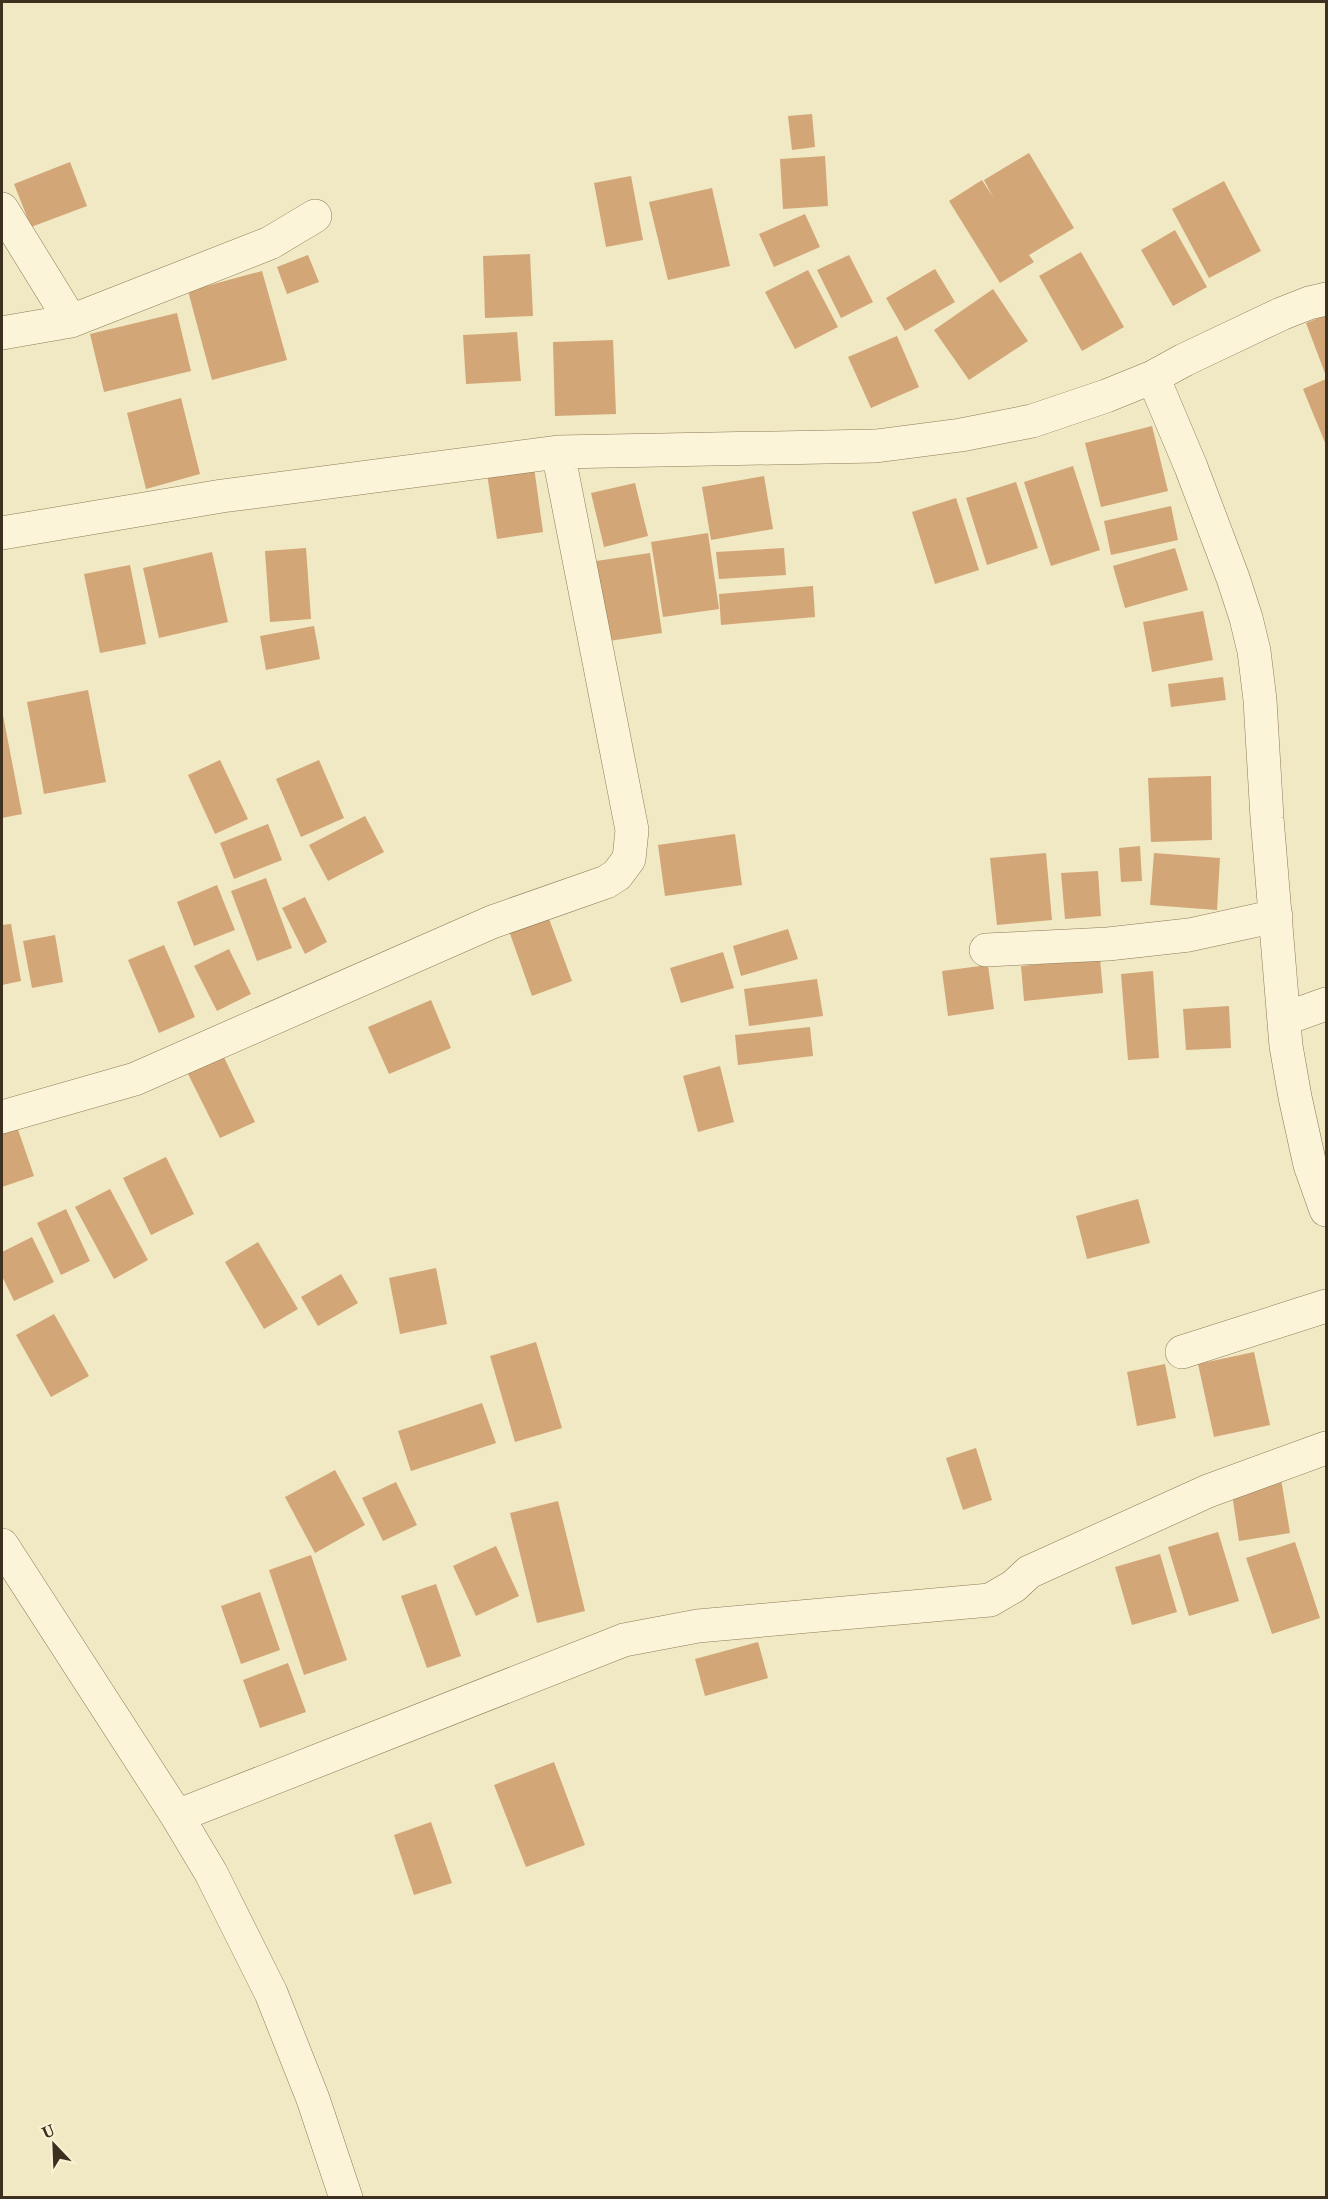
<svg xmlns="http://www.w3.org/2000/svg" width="1328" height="2199" viewBox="0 0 1328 2199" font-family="'Noto Serif',serif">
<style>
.building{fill:#d2a677}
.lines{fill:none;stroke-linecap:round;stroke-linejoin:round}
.minor-casing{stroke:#8e7a58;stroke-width:34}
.minor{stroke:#fbf4d8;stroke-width:33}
</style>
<rect width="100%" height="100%" fill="#f1e8c4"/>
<path class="building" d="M812,114L815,147L792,150L788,116Z
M1029,153L1074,228L1029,255L1034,262L1000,283L949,201L982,180L993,197L984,180Z
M825,156L828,206L783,209L780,159Z
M70,162L87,206L31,227L14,184Z
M631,176L643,240L606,247L594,183Z
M1224,181L1261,251L1209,278L1172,209Z
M712,188L730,266L668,280L649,202Z
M805,214L820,247L774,267L759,234Z
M1175,230L1207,287L1173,306L1141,250Z
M1081,252L1124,327L1082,351L1039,276Z
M530,254L533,316L485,318L483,256Z
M308,255L319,282L287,294L277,267Z
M849,255L873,302L841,318L817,270Z
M935,269L955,302L905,331L886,298Z
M808,270L838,327L795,349L765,292Z
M262,271L287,360L212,380L188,291Z
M993,289L1028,341L969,380L934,330Z
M177,313L191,371L104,392L90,334Z
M1326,315V376L1306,323Z
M517,332L521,381L466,384L463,335Z
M897,336L919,387L871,408L848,357Z
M613,340L616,414L555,416L553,342Z
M1326,379V445L1303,389Z
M181,398L200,474L146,489L127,413Z
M1152,426L1168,491L1101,507L1085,443Z
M533,460L543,532L497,539L486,467Z
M1073,466L1100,550L1051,566L1024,482Z
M764,476L773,529L711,540L702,487Z
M1016,482L1038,548L987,565L966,498Z
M635,483L648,536L604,547L591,493Z
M956,498L979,570L935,584L912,512Z
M1171,506L1178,540L1111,555L1104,521Z
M708,533L719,609L663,617L651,542Z
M306,548L311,619L270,622L265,551Z
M784,548L786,575L719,579L716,552Z
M1175,548L1188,590L1125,608L1113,566Z
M212,552L228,622L159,638L143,568Z
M650,553L662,633L609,641L596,561Z
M130,565L146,644L100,653L84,574Z
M813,586L815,617L721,625L719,594Z
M1203,611L1213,660L1152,672L1143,622Z
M314,626L320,659L266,670L260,636Z
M1223,677L1226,700L1171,707L1168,684Z
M88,690L106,782L44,794L27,702Z
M2,710L22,814L2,818Z
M220,760L248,819L215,834L188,775Z
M319,760L344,818L301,837L276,779Z
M1211,776L1212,840L1151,842L1148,778Z
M365,816L384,852L328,881L309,845Z
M268,824L282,860L234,879L220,843Z
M735,834L742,885L665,896L658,845Z
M1140,846L1142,881L1121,882L1119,848Z
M1046,853L1052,920L997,925L990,858Z
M1154,853L1220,858L1217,910L1150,905Z
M1098,871L1101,916L1065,919L1061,873Z
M266,878L292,948L257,961L231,891Z
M217,885L235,930L194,946L177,902Z
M305,897L327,942L305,954L282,908Z
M548,916L572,981L532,996L509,931Z
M11,924L21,981L2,985V925Z
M788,929L798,959L741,976L733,946Z
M55,935L63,982L32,988L23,941Z
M164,945L195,1017L159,1033L128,960Z
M229,949L251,994L217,1011L194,966Z
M723,952L734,988L681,1003L670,968Z
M1100,958L1103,993L1024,1001L1021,966Z
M988,965L994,1009L948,1016L942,971Z
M1153,971L1159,1058L1128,1060L1121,974Z
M817,979L823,1016L749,1026L744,989Z
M431,1000L451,1048L389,1074L368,1027Z
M1229,1006L1231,1048L1186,1050L1183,1009Z
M810,1027L813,1056L738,1065L735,1035Z
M221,1051L255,1122L220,1138L185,1068Z
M720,1066L734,1122L698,1132L683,1076Z
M14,1118L34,1176L2,1187V1122Z
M166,1157L194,1214L151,1235L123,1178Z
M110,1189L148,1260L114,1279L75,1207Z
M1138,1199L1150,1243L1087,1259L1076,1216Z
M66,1209L90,1261L61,1275L37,1223Z
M32,1237L54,1282L14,1301L2,1276V1252Z
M258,1242L298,1309L264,1329L225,1262Z
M436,1268L447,1324L400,1334L389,1278Z
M341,1274L358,1303L318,1326L301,1297Z
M54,1314L89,1376L51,1397L16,1335Z
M536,1342L562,1428L515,1442L490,1356Z
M1254,1352L1270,1425L1214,1437L1198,1364Z
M1165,1364L1176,1418L1137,1426L1127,1372Z
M482,1403L496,1443L411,1471L398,1431Z
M976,1448L992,1500L963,1510L946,1458Z
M335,1470L365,1525L315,1553L285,1497Z
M1281,1479L1290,1533L1239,1541L1231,1487Z
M396,1482L417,1525L383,1541L362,1498Z
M558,1501L585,1611L537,1623L510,1513Z
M1218,1532L1239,1601L1189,1616L1168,1547Z
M1295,1542L1320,1618L1272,1634L1246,1558Z
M496,1546L519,1596L476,1616L453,1566Z
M1160,1554L1177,1612L1132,1625L1115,1567Z
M311,1555L347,1660L304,1675L269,1570Z
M436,1584L461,1656L427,1668L401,1596Z
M260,1592L280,1650L241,1664L221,1606Z
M758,1642L768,1678L705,1696L695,1659Z
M288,1663L306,1712L260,1728L243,1680Z
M554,1762L585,1845L526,1867L494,1785Z
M431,1822L452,1883L414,1895L394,1835Z"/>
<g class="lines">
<g class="minor-casing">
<path id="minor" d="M2,209L71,321
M2,333L71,321L270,243L315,216
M1153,377L1191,467L1233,578L1246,618L1254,651L1260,700L1267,818L1286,1046L1295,1097L1310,1165L1326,1210
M2,533L222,496L558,452L876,446L961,435L1032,421L1106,396L1153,377L1184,360L1281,314L1309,303L1326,299
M986,950L1108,944L1189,935L1276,916
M1284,1019L1326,1004
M2,1117L135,1079L492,922L606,882L617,875L629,859L632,830L558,452
M1182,1352L1326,1306
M2,1545L177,1816L211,1873L271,1993L313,2099L346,2198
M177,1816L624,1640L698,1626L990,1600L1014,1586L1029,1572L1208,1491L1326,1448"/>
</g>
<use href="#minor" class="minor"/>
</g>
<rect width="1328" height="2199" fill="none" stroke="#3d301e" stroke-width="6"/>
<g transform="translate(54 2145) rotate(337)" stroke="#f8f1d4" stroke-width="4.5" paint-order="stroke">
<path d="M0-4.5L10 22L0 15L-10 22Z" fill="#3d301e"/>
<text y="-9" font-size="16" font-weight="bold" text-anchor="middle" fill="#3d301e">U</text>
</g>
</svg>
